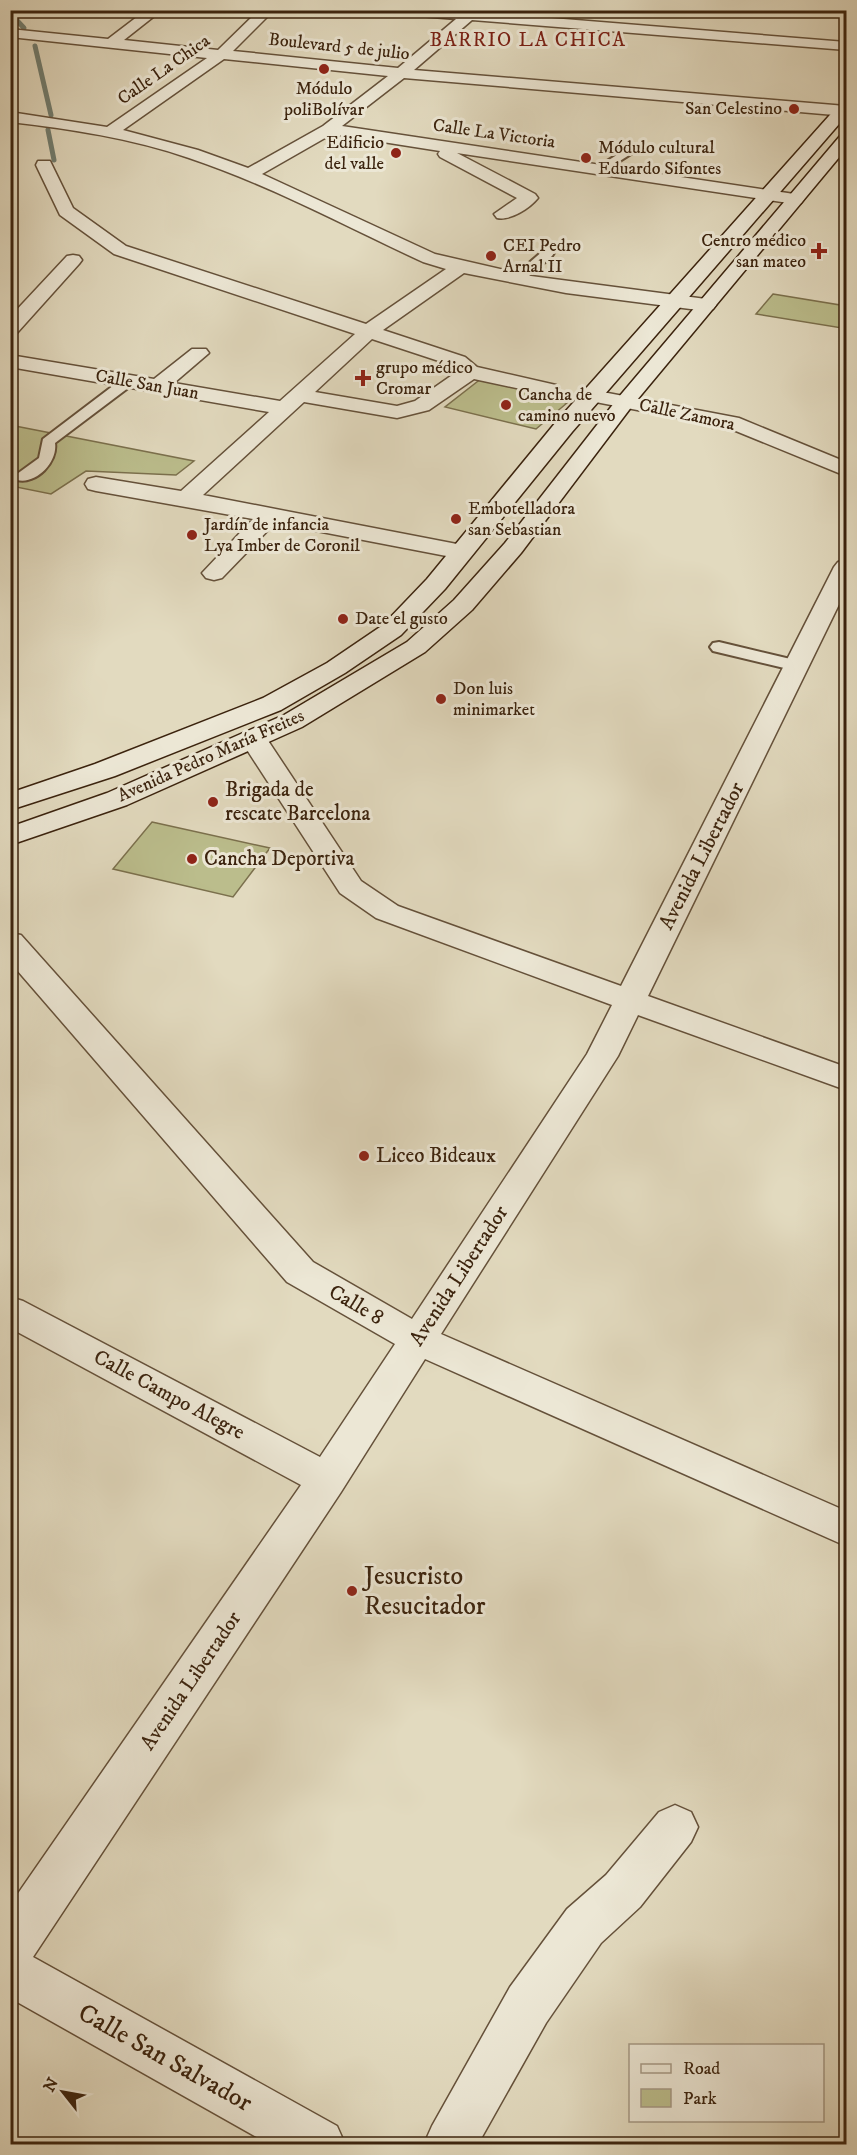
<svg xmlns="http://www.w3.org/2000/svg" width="857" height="2155" viewBox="0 0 857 2155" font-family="'IM FELL DW Pica',serif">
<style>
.green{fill:#bbbd8c;stroke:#7b704d;stroke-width:1.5}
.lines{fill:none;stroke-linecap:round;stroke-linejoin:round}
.stream{stroke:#717e71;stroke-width:5}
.lane-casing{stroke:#65513a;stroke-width:4}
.street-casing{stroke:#65513a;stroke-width:3}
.secondary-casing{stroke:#3b230e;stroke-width:3}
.lane{fill:#ece7d5;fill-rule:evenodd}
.street{fill:#ece7d5;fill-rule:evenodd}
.secondary{fill:#ece7d5;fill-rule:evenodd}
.poi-dot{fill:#8f2418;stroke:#ece7d5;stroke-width:2}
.labels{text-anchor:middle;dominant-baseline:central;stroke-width:6;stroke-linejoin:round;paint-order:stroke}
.far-street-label{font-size:18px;fill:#3b230e;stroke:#ece7d5}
.far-poi-label{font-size:18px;fill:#3b230e;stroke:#ece7d5;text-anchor:start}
.far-quarter-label{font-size:20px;letter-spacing:1.5px;fill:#7a1f14;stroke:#ece7d5}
.poi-label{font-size:21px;fill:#3b230e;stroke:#ece7d5;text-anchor:start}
.street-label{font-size:21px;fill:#3b230e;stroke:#ece7d5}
.near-poi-label{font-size:26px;fill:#3b230e;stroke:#ece7d5;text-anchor:start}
.near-street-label{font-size:26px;fill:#3b230e;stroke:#ece7d5}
</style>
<rect width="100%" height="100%" fill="#e2dabf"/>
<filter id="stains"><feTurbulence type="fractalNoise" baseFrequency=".00333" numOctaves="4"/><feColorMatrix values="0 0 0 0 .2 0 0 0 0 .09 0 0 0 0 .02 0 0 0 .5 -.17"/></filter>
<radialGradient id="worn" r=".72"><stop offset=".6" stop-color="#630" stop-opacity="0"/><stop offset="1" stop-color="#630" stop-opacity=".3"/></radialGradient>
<path class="green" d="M773,294L846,306V323L842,328L756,314Z
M482,378L534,390L530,394L567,403L536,429L445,407Z
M10,425L194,461L176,475L86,471L51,494L11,486Z
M152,822L270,848L233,897L113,869Z"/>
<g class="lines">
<path class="stream" d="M10,13L24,28
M35,46L51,115
M48,130L54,160"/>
<g class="lane-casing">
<path id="lane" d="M630,147L636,150L634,152L604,171H596L594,169Z
M548,249L554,253L552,256L522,282H514L512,279L514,276L544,250Z
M127,378L132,379L134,382L132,385L55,443C58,462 36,485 17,480L14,477L17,474L39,458L43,439L122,379Z
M719,642L803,662L806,666L803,670L797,671L713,651L710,647L713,643Z"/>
</g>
<g class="street-casing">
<path id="street" d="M146,10H162L124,40L218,50L259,10H274L233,51L398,68L456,19L395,14L388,10H453L846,42V50L472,20L414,70L846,106V116L404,78L342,126L801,195L804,199L801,203L795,204L457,153L535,194L538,198C530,208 510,221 497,218L494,214L517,198L440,157L438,154L440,151L332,134L262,174L435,254L531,276L706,299L713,301L716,305L713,309L706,311L566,293L464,273L383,330L465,357L477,367L556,385L559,389L556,393L549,395L474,379L429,410L397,418L304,402L203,495L462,545L470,547L474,552L470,557L462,559L275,523L222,578L214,580L206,578L202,573L253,519L96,491L88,489L85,484L88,479L96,477L181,491L269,412L10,367V355L154,379L192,349H206L209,353L174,383L280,401L355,334L114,254L60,215L36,165L38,161H50L73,208L126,246L366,324L446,269L423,262C345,226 270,185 189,158C131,138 71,129 10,122V112L107,127L207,58L10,37V29L108,39ZM224,59L388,76L323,126L248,168L198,150L123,130ZM372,339L451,365L458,371L415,401L397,406L315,392Z
M73,255L79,256L82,260L79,264L17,333L10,335V317L67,256Z
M592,390L739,418L846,462V476L726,427L585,400L582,396L585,392Z
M846,560V590L648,996L846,1067V1090L638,1015L618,1056L441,1334L846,1511V1546L425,1359L341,1492L33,1957L337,2126L345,2144H269L10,1998V1905L301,1485L10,1328V1297L23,1301L320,1457L395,1344L287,1282L10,962V933L21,935L313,1262L412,1319L587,1054L612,1005L376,918L340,893L240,739L243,733L253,731L263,733L361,881L398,906L621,986L834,567L838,562Z
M675,1805L691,1812L698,1827L691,1842L640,1907L601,1943L546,2023L478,2144H424L432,2126L510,1987L567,1909L606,1875L659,1812Z"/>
</g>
<g class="secondary-casing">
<path id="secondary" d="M846,104V116L572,432L445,589L401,635L345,673L281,710L115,776L10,810V793L95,764L263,698L327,663L383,625L427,579L556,422L837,107Z
M846,134V149L632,406L521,553L472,610L425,652L302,727L127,805L10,845V827L107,793L284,715L407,642L454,600L505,543L618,398L840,136Z"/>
</g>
<use href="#lane" class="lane"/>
<use href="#street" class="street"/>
<use href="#secondary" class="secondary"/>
</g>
<g class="poi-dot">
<circle cx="324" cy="69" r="6"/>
<circle cx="794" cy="109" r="6"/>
<circle cx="396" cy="153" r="6"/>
<circle cx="586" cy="158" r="6"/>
<path d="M816 242h6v6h6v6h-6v6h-6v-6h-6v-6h6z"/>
<circle cx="491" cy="256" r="6"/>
<path d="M360 369h6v6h6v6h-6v6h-6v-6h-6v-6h6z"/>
<circle cx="506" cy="405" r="6"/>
<circle cx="456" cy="519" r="6"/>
<circle cx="192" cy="535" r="6"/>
<circle cx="343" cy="619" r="6"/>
<circle cx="441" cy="699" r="6"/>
<circle cx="213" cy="802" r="6"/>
<circle cx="192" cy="859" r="6"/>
<circle cx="364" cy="1156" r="6"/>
<circle cx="352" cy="1591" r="6"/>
</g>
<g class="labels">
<g class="far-street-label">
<text transform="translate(339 47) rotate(6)">Boulevard 5 de julio</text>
<text transform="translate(164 70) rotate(-35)">Calle La Chica</text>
<text transform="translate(494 134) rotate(8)">Calle La Victoria</text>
<text transform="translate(147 385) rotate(10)">Calle San Juan</text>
<text transform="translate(687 415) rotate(12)">Calle Zamora</text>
<text transform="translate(211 756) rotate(-24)">Avenida Pedro María Freites</text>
</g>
<g class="far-poi-label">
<text x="324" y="89" text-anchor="middle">Módulo<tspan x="324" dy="21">poliBolívar</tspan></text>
<text x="782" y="109" text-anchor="end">San Celestino</text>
<text x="384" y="143" text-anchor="end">Edificio<tspan x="384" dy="21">del valle</tspan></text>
<text x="598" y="148">Módulo cultural<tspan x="598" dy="21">Eduardo Sifontes</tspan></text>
<text x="806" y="241" text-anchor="end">Centro médico<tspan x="806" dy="21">san mateo</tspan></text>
<text x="503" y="246">CEI Pedro<tspan x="503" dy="21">Arnal II</tspan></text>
<text x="376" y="368">grupo médico<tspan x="376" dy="21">Cromar</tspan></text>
<text x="518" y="395">Cancha de<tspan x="518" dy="21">camino nuevo</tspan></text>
<text x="468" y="509">Embotelladora<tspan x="468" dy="21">san Sebastian</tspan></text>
<text x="204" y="525">Jardín de infancia<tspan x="204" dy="21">Lya Imber de Coronil</tspan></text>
<text x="355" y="619">Date el gusto</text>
<text x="453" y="689">Don luis<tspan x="453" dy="21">minimarket</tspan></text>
</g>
<g class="far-quarter-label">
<text x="528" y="40">BARRIO LA CHICA</text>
</g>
<g class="poi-label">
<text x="225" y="790">Brigada de<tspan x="225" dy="24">rescate Barcelona</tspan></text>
<text x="204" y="859">Cancha Deportiva</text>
<text x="376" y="1156">Liceo Bideaux</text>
</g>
<g class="street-label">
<text transform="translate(702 856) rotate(-63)">Avenida Libertador</text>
<text transform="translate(459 1276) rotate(-57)">Avenida Libertador</text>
<text transform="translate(356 1305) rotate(30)">Calle 8</text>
<text transform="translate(169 1395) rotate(28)">Calle Campo Alegre</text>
<text transform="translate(191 1681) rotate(-56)">Avenida Libertador</text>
</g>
<g class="near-poi-label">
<text x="364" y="1576">Jesucristo<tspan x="364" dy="30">Resucitador</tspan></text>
</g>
<g class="near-street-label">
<text transform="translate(165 2058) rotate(29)">Calle San Salvador</text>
</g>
</g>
<rect width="857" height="2155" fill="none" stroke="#e2dabf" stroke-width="36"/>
<rect x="12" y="12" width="833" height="2131" fill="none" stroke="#3b230e" stroke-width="3"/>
<rect x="18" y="18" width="821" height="2119" fill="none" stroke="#3b230e" stroke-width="1.5"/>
<rect x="629" y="2044" width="195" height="78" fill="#ece7d5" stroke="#a59985" stroke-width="1.5"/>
<rect x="641" y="2064" width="30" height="9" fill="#ece7d5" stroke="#a59985" stroke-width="1.5"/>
<text x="683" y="2074" font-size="18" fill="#3b230e">Road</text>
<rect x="641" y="2089" width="30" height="18" fill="#bbbd8c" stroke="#a59985" stroke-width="1.5"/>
<text x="683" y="2104" font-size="18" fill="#3b230e">Park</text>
<g transform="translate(63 2092) rotate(301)" stroke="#ece7d5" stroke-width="4.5" paint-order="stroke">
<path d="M0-4.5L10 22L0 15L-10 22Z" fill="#3b230e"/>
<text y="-9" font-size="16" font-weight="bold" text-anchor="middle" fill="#3b230e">N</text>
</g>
<rect width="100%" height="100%" filter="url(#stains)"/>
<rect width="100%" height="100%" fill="url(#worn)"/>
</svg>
